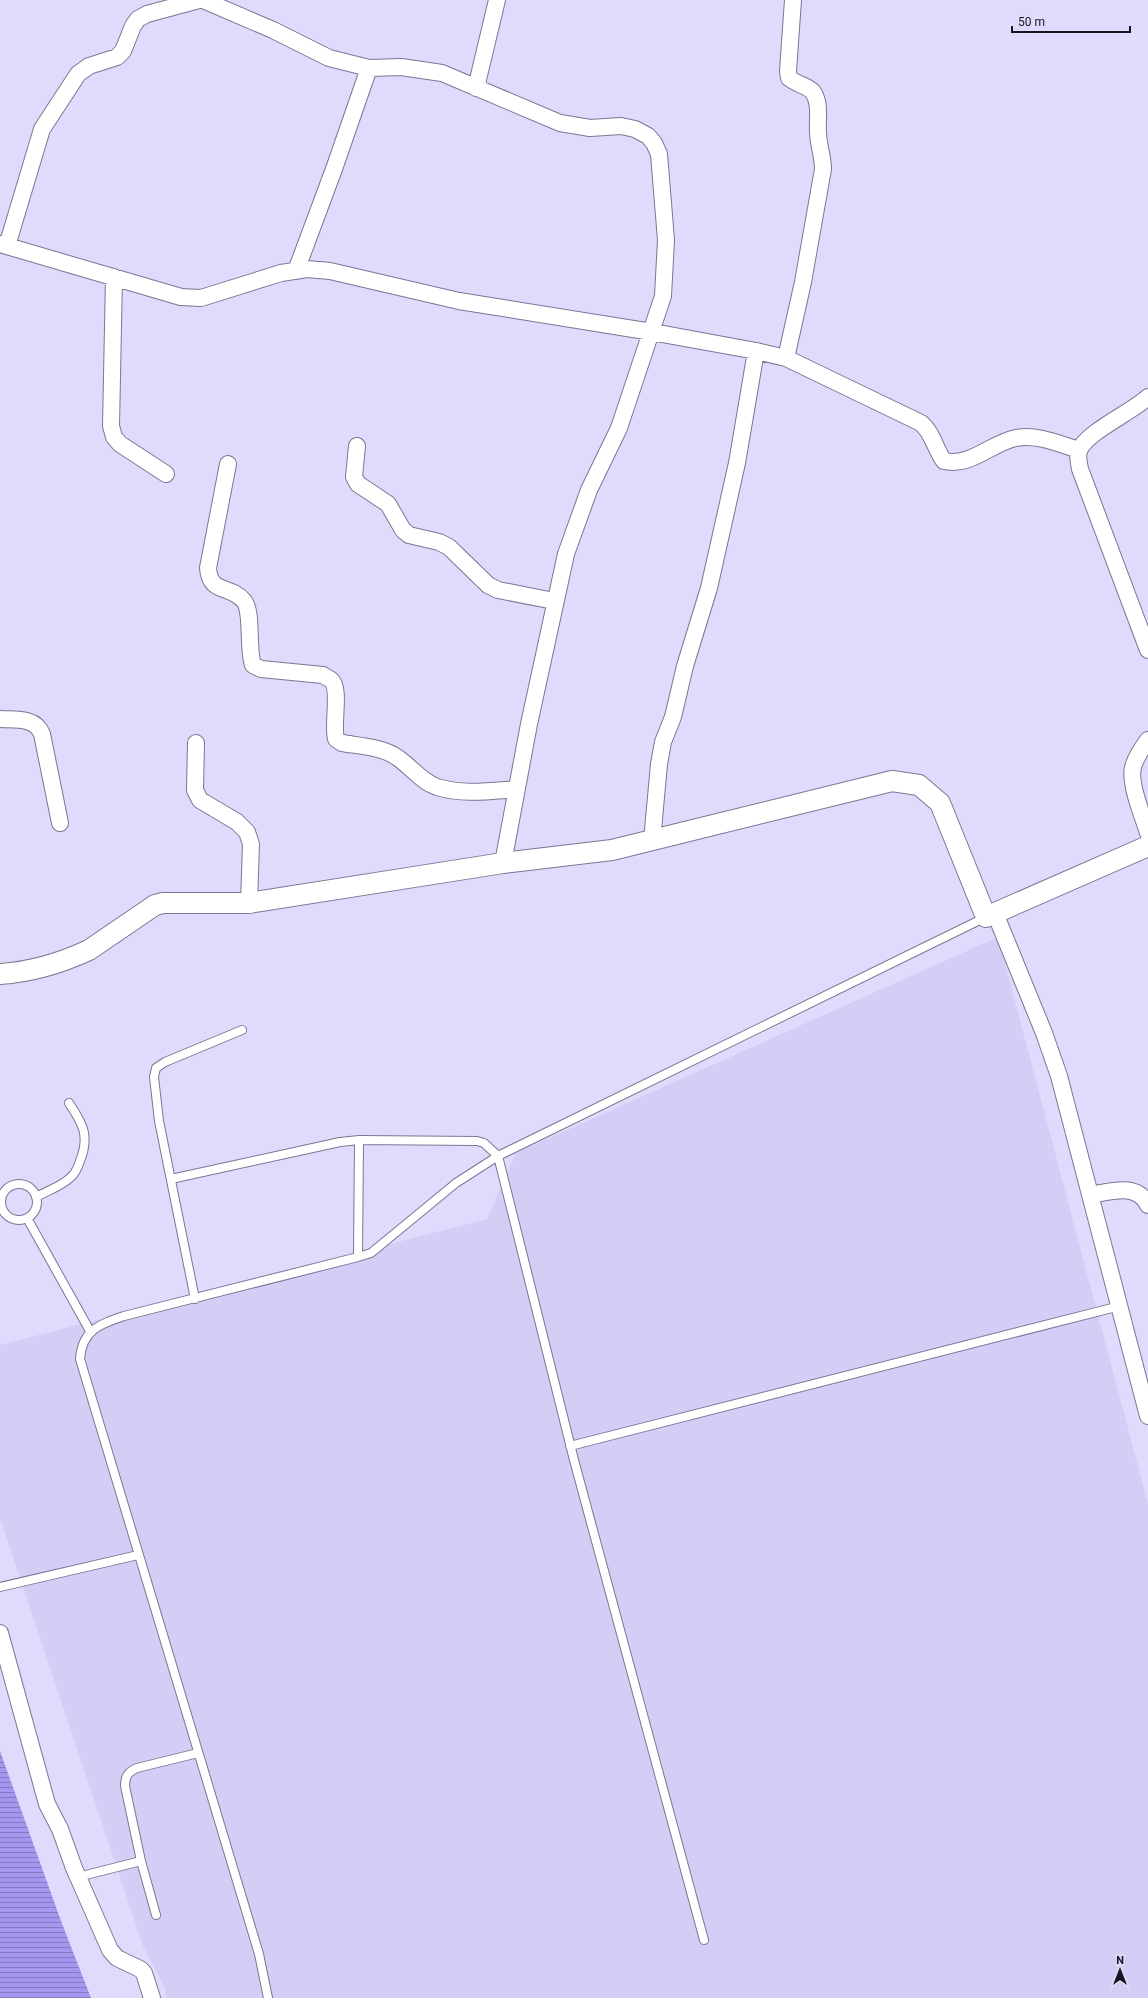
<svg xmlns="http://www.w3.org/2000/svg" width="1148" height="1998" viewBox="0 0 1148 1998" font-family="Roboto,sans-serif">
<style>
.built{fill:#d3cef5}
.water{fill:url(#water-rules)}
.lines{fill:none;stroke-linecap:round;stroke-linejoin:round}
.service-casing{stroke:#7a7693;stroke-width:10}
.minor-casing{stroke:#7a7693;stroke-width:18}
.tertiary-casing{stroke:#7a7693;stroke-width:22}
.service{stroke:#fff;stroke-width:8}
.minor{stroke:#fff;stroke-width:16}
.tertiary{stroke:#fff;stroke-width:20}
</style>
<defs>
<pattern id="water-rules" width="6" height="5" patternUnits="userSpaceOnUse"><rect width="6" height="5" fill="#a796ef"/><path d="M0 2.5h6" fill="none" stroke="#8779c1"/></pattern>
</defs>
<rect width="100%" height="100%" fill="#dfdbfc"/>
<path class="built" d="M998,937L1148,1504V1998H167L164,1986L143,1946L0,1518V1345L487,1219L516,1153Z"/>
<path class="water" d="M0,1751L61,1921L91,1998H0Z"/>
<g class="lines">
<g class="service-casing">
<path id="service" d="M171,1179L340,1142L359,1140L477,1141L484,1143L498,1156L574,1460L704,1940
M1 1202a18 18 0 1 1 36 0a18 18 0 1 1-36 0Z
M36,1197C47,1191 62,1186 71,1177C76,1173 78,1167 80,1161C90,1136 83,1124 69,1103
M27,1218L90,1331
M358,1257L359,1140
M195,1299L159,1121L154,1077L156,1068L165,1062L242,1030
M570,1446L1120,1306
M0,1587L138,1555
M78,1877L141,1861
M156,1915L141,1861L125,1786C125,1776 128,1772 137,1768L198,1753
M268,1998L259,1954L80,1359C82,1330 100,1324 124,1316L358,1257L371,1253L456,1183L498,1156L986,917"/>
</g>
<g class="minor-casing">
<path id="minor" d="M203,0L273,30L329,58L369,68L401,67L442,73L560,123L590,128L621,126L635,129L648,136L654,143L659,154L666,240L663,296L619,428L589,490L566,554L529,724L503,863
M793,0L788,71L789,78C796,84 808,86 813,92C821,104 817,119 818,132C818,144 823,156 823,169L803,282L786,358L921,423C933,433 935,449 944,461C971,467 991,443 1016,438C1038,434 1059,444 1079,450
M476,88L497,0
M0,244L181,297L201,298L281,273L307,269L330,271L459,301L652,332L756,351L786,358
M7,246L42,129L78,74L89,66L117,57L123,51L133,26L138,19L147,14L199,0
M296,271L334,169L369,68
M114,277L111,426L114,437L120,444L166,474
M1148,397C1132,412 1085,433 1079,451C1077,457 1079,463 1080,469L1148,650
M357,446L354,477L358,484L388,504L403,530L409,535L439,542L449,547L488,585L498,590L554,601
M228,464L208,568C210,595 230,584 244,601C253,612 247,648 253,665L261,669L323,675C325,677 329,678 331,680C341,688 332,724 336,739L342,743C360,746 383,747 398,758C411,767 422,782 437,787C463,795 490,791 517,789
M0,719C16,720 35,717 42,734L60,823
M1148,740C1143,747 1137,755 1134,764C1127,780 1143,816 1148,833
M196,743L195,790L200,800L237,822L247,832L251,844L249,903
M652,841L659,764L663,742L673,717L685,666L709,588L737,463L756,351
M995,913L1044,1033L1059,1076L1148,1416
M1090,1195C1110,1192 1137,1182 1148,1205
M0,1633L47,1804L60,1829L74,1868L110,1950L117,1958L140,1969L144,1973L152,1998"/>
</g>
<g class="tertiary-casing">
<path id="tertiary" d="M0,974C31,972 61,963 89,950L155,905L163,903H249L503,863L612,850L892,781L919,785L940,803L986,917L1148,846"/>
</g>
<use href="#service" class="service"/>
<use href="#minor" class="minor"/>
<use href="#tertiary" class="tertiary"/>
</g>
<g transform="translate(1120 1970)" stroke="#dfdbfc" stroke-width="3" paint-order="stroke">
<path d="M0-3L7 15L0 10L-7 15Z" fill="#16141f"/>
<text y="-6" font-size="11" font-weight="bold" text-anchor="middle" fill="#16141f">N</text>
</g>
<path d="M1012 26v6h118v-6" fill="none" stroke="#16141f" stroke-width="2"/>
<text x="1018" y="26" font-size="12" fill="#16141f" stroke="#dfdbfc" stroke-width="3" paint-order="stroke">50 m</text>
</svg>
